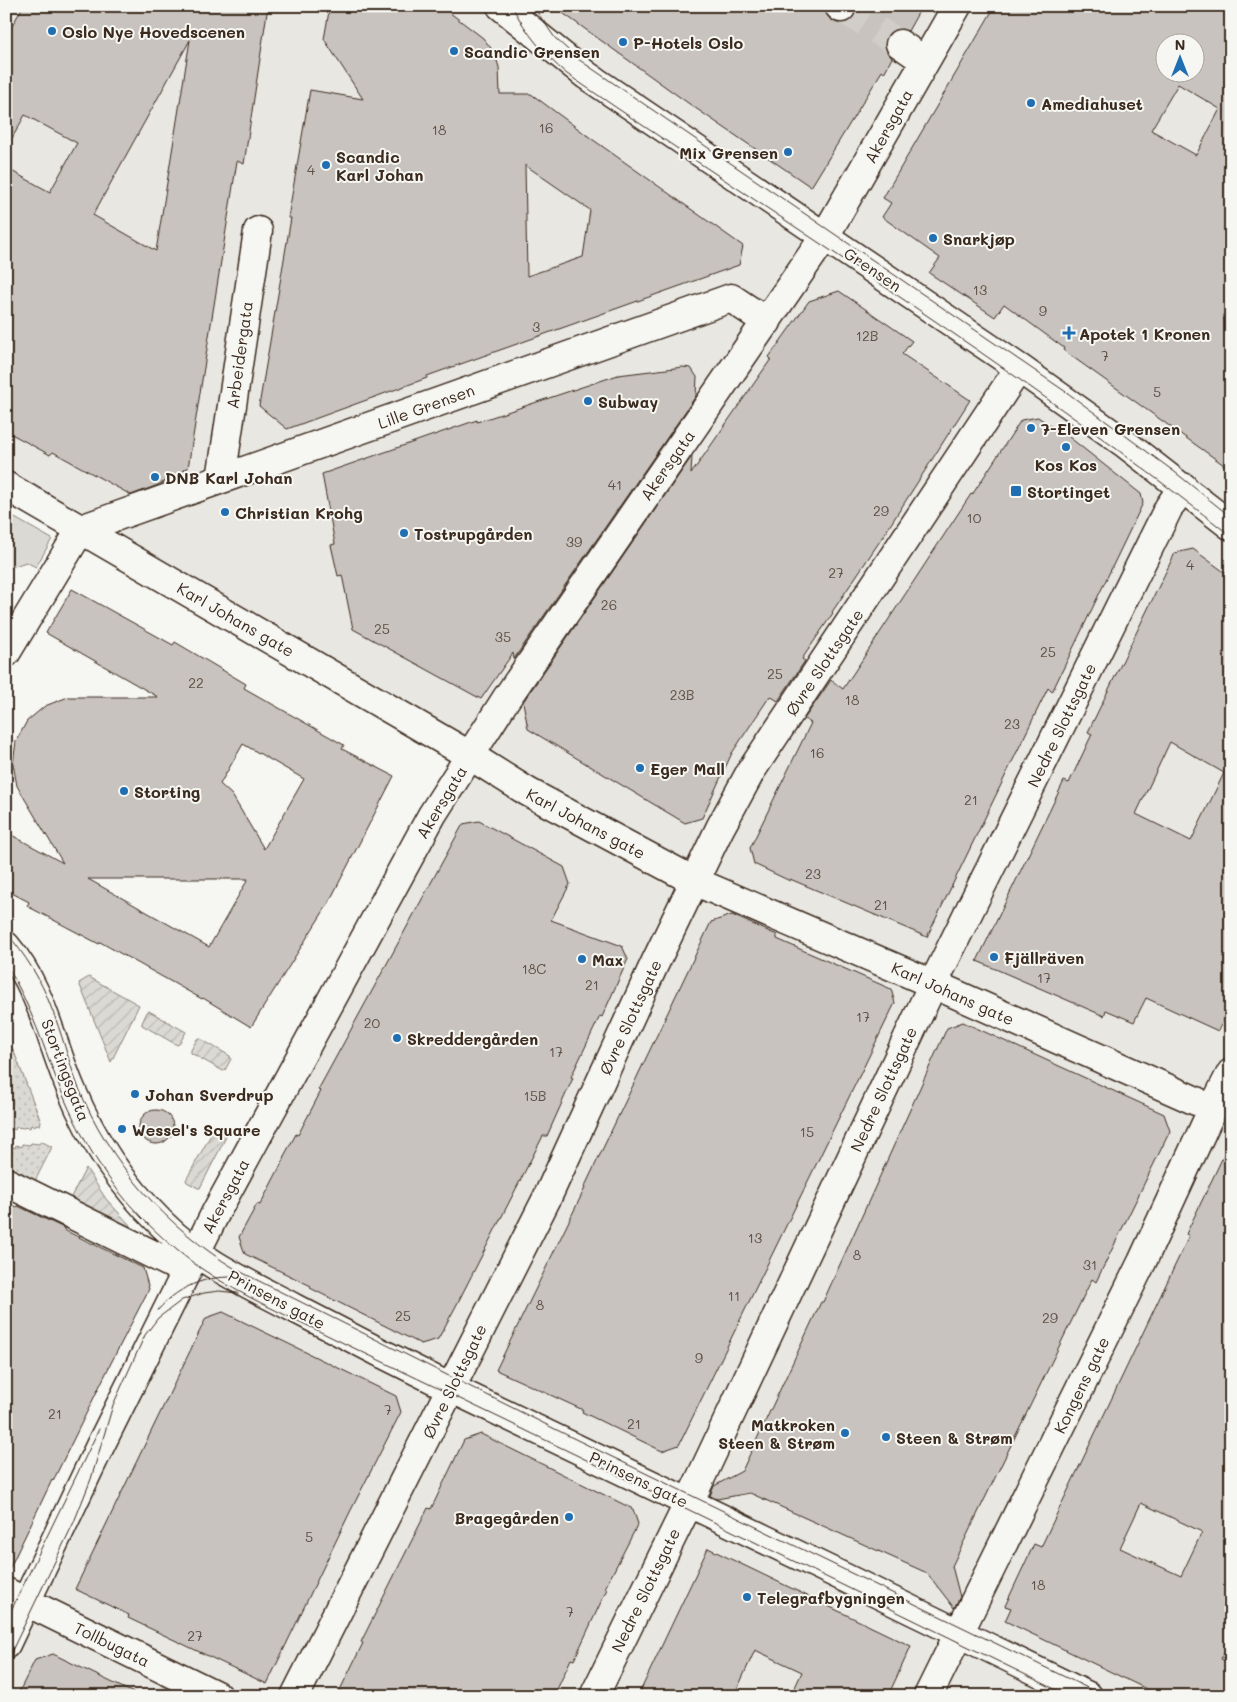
<svg xmlns="http://www.w3.org/2000/svg" width="1237" height="1702" viewBox="0 0 1237 1702" font-family="Mali,sans-serif">
<style>
.built{fill:#e8e7e2;fill-rule:evenodd}
.grass{fill:url(#grass-dots);stroke:#8a8278}
.park{fill:#dad9d3;stroke:#8a8278}
.garden{fill:url(#garden-furrows);stroke:#8a8278}
.building{fill:#c8c3be;stroke:#3b2a1e;fill-rule:evenodd}
.lines{fill:none;stroke-linecap:round;stroke-linejoin:round}
.minor-tunnel{stroke:#d1cdc8;stroke-width:28;stroke-dasharray:28 14;stroke-linecap:butt}
.minor-casing{stroke:#3b2a1e;stroke-width:31}
.minor{stroke:#f6f6f2;stroke-width:28}
.tram{stroke:#3b2a1e;stroke-width:1}
.poi-dot{fill:#1f6fb2;stroke:#f6f6f2;stroke-width:2}
.labels{text-anchor:middle;dominant-baseline:central;stroke-width:4;stroke-linejoin:round;paint-order:stroke}
.number-label{font-size:14px;fill:#5e5046}
.poi-label{font-size:16px;font-weight:bold;fill:#3b2a1e;stroke:#f6f6f2;text-anchor:start}
.street-label{font-size:16px;fill:#3b2a1e;stroke:#f6f6f2}
</style>
<defs>
<pattern id="grass-dots" width="8" height="8" patternUnits="userSpaceOnUse" patternTransform="scale(1.25)"><rect width="8" height="8" fill="#dad9d3"/><path d="M2 2h.1M6 6h.1" fill="none" stroke="#bcbab5" stroke-width="1.8" stroke-linecap="round"/></pattern>
<pattern id="garden-furrows" width="10" height="10" patternUnits="userSpaceOnUse" patternTransform="scale(1.25)"><rect width="10" height="10" fill="#dad9d3"/><path d="M-1 1l2-2M0 10L10 0M9 11l2-2" fill="none" stroke="#bcbab5"/></pattern>
</defs>
<rect width="100%" height="100%" fill="#f6f6f2"/>
<filter id="ink" filterUnits="userSpaceOnUse"><feTurbulence type="fractalNoise" baseFrequency=".02" numOctaves="2"/><feDisplacementMap in="SourceGraphic" scale="10" xChannelSelector="R" yChannelSelector="G"/><feConvolveMatrix kernelMatrix="1 2 1 2 8 2 1 2 1" color-interpolation-filters="sRGB"/></filter>
<g filter="url(#ink)">
<path class="built" d="M6,6H1231V1696H6V1642L469,755L6,486ZM1164,42H1194V72H1164Z"/>
<path class="grass" d="M12,1049H13L41,1122L40,1125L36,1124L35,1127L31,1125L30,1128L26,1126L24,1128L16,1127L15,1130L11,1128L10,1131L6,1130V1061Z
M41,1141L52,1147L34,1183L6,1169V1146L10,1148L11,1146L15,1148L16,1145L21,1147L22,1144L30,1145L31,1143L39,1144Z"/>
<path class="park" d="M6,513L52,539L36,567L26,562L6,569Z"/>
<path class="garden" d="M89,977L139,1005L111,1062L79,983Z
M149,1011L186,1032L179,1044L177,1045L142,1025V1023L147,1012Z
M199,1038L230,1056L231,1059L225,1070L223,1071L191,1053V1050L197,1039Z
M214,1129L226,1135V1137L200,1188H198L187,1182L186,1180Z
M86,1168L106,1199L130,1225L128,1228L70,1199Z"/>
<path class="building" d="M23,6H268L244,164L237,161L188,468L183,470L182,473L158,485L131,495L53,452L50,455L6,431V168L50,192L77,143L25,115L6,149V37ZM190,40L156,251L93,215Z
M330,6H441L483,38L494,52L499,67L500,94H531L538,99L592,139L743,246L739,265L427,376V378L287,429L259,406L291,218H288L310,90L363,99L324,39ZM525,165L590,210L583,257L527,276Z
M553,6H816L825,12L830,19L837,23H845L852,19L856,12V6H922L908,31L902,29L894,30L887,36L885,42L886,50L892,58L884,73L882,71L811,187L688,103Z
M995,6H1231V470L1063,350L1064,348L1004,304L995,317L929,273L940,258L882,217L891,203L883,198ZM1164,42H1194V72H1164ZM1178,84L1220,109L1196,155L1151,130Z
M839,291L912,341L902,354L970,400L882,538L832,612L833,613L802,659L805,661L778,701L770,696L732,753L702,818L685,823L528,729L523,702L692,456L691,474L771,359L769,357L809,301Z
M683,367L691,368L697,377L696,396L514,659L513,653L481,699L353,629L342,575L338,576L331,545L335,544L322,474L477,420V422L618,375Z
M1038,417L1062,434L1064,433L1141,494L1143,503L1052,692L1048,688L927,937L790,879V881L754,864L750,848L811,723L804,719L831,680L843,689L971,494L972,495L1021,420Z
M1193,549L1231,577V1005L1218,1031L1146,998L1134,1022L1106,1010L1104,1016L977,961L1064,781L1069,783L1092,734L1088,732L1175,553ZM1170,742L1224,773L1191,841L1136,814Z
M72,589L173,645L175,642L246,684L244,688L344,745L342,749L394,776L328,904L251,1027L203,998L202,999L100,942L99,944L27,906L29,902L6,890V832L63,863L17,786L13,764L16,741L27,721L45,706L68,697H158L46,633ZM243,744L304,779L264,849L232,795L220,784ZM88,879H248L209,947Z
M479,821L564,867L570,884L551,920L622,946L628,959L602,1017L600,1016L571,1077L573,1078L547,1136H543L455,1308L438,1339L421,1344L310,1288L311,1286L245,1254L239,1237L257,1204L260,1205L285,1157L284,1156L296,1134L298,1135L321,1091L318,1090L463,824Z
M732,915L777,935V939L891,989L895,1003L679,1445L662,1451L582,1412L583,1410L496,1370L585,1188H584L711,922Z
M963,1022L1164,1114L1170,1131L1096,1282L1092,1279L952,1566L960,1597L954,1608L927,1573L750,1493L717,1499L710,1496L714,1486L742,1471L821,1302H823L947,1028Z
M139 1127a17 17 0 1 1 34 0a17 17 0 1 1-34 0Z
M1231,1140V1639L1221,1659L1231,1664V1696H1161L1005,1621L1011,1608L1005,1606L1034,1544L1041,1547L1189,1236L1186,1234ZM1141,1503L1202,1532L1181,1576L1120,1548Z
M6,1202L17,1207L18,1206L64,1228V1230L143,1268L149,1289L111,1363L53,1481L52,1480L6,1576Z
M223,1312L396,1396L401,1412L350,1512L267,1684L128,1618L129,1615L75,1589L206,1318Z
M481,1434L633,1509L638,1524L605,1588L607,1589L574,1660L571,1659L554,1696H337L363,1643L361,1642L428,1508L431,1509L464,1440Z
M708,1548L911,1646L888,1696H791L802,1672L755,1650L734,1696H638Z
M53,1654L140,1696H17L35,1660Z"/>
<g class="lines">
<path class="minor-tunnel" d="M841,8L900,44"/>
<g class="minor-casing">
<path id="minor" d="M501,6L586,75L1019,368L1123,442L1231,526
M839,6L841,8
M900,44L925,61
M221,479L258,231
M6,486L469,755L528,792L694,881L933,984L1196,1101
M6,653L81,529L731,298L767,322
M6,946C42,988 50,1040 71,1089C93,1142 121,1184 162,1224C200,1262 247,1283 294,1308C351,1338 408,1367 465,1395C673,1496 881,1594 1088,1696
M6,1182L186,1271
M6,1592L218,1696
M6,1644L100,1446L216,1212L432,815L506,699L825,236L957,6
M295,1696L547,1198L654,965L720,828L751,771L1019,368
M594,1696L695,1490L933,984L1169,507L1183,487
M928,1696L1142,1262L1213,1108L1231,1073"/>
</g>
<use href="#minor" class="minor"/>
<path class="tram" d="M512,6C526,33 544,55 567,74C635,121 704,166 773,212C929,316 1084,420 1231,536
M533,6L555,38L578,59L1069,394L1176,473L1231,517
M6,932C25,955 41,979 51,1007C62,1033 68,1060 78,1086C109,1163 166,1227 237,1270L569,1436L1104,1696
M6,964C31,1005 44,1049 62,1093C81,1138 107,1182 141,1217C160,1236 180,1254 202,1269C243,1297 289,1316 333,1338C389,1365 446,1392 502,1419C691,1510 880,1604 1069,1696
M158,1310C180,1284 214,1272 248,1279
M6,1621L99,1429
M6,1663L74,1522L91,1479L113,1405L145,1335L158,1318L182,1300L204,1293L219,1291L238,1293"/>
</g>
</g>
<g class="poi-dot">
<circle cx="52" cy="31" r="5"/>
<circle cx="623" cy="42" r="5"/>
<circle cx="454" cy="51" r="5"/>
<circle cx="1031" cy="103" r="5"/>
<circle cx="788" cy="152" r="5"/>
<circle cx="326" cy="165" r="5"/>
<circle cx="933" cy="238" r="5"/>
<path d="M1066.5 325.5h5v5h5v5h-5v5h-5v-5h-5v-5h5z"/>
<circle cx="588" cy="401" r="5"/>
<circle cx="1031" cy="428" r="5"/>
<circle cx="1066" cy="447" r="5"/>
<circle cx="155" cy="477" r="5"/>
<rect x="1010" y="485" width="12" height="12" rx="2.5"/>
<circle cx="225" cy="512" r="5"/>
<circle cx="404" cy="533" r="5"/>
<circle cx="640" cy="768" r="5"/>
<circle cx="124" cy="791" r="5"/>
<circle cx="994" cy="957" r="5"/>
<circle cx="582" cy="959" r="5"/>
<circle cx="397" cy="1038" r="5"/>
<circle cx="135" cy="1094" r="5"/>
<circle cx="122" cy="1129" r="5"/>
<circle cx="845" cy="1433" r="5"/>
<circle cx="886" cy="1437" r="5"/>
<circle cx="569" cy="1517" r="5"/>
<circle cx="747" cy="1597" r="5"/>
</g>
<g class="labels">
<g class="number-label">
<text x="546" y="127">16</text>
<text x="439" y="129">18</text>
<text x="311" y="169">4</text>
<text x="980" y="289">13</text>
<text x="1043" y="310">9</text>
<text x="536" y="326">3</text>
<text x="867" y="335">12B</text>
<text x="1105" y="355">7</text>
<text x="1157" y="391">5</text>
<text x="615" y="484">41</text>
<text x="881" y="510">29</text>
<text x="974" y="517">10</text>
<text x="574" y="541">39</text>
<text x="1190" y="564">4</text>
<text x="836" y="572">27</text>
<text x="609" y="604">26</text>
<text x="382" y="628">25</text>
<text x="503" y="636">35</text>
<text x="1048" y="651">25</text>
<text x="775" y="673">25</text>
<text x="196" y="682">22</text>
<text x="682" y="694">23B</text>
<text x="852" y="699">18</text>
<text x="1012" y="723">23</text>
<text x="817" y="752">16</text>
<text x="971" y="799">21</text>
<text x="813" y="873">23</text>
<text x="881" y="904">21</text>
<text x="534" y="968">18C</text>
<text x="1044" y="977">17</text>
<text x="592" y="984">21</text>
<text x="863" y="1016">17</text>
<text x="372" y="1022">20</text>
<text x="556" y="1051">17</text>
<text x="535" y="1095">15B</text>
<text x="807" y="1131">15</text>
<text x="755" y="1237">13</text>
<text x="857" y="1254">8</text>
<text x="1090" y="1264">31</text>
<text x="734" y="1295">11</text>
<text x="540" y="1304">8</text>
<text x="403" y="1315">25</text>
<text x="1050" y="1317">29</text>
<text x="699" y="1357">9</text>
<text x="388" y="1409">7</text>
<text x="55" y="1413">21</text>
<text x="634" y="1423">21</text>
<text x="309" y="1536">5</text>
<text x="1038" y="1584">18</text>
<text x="570" y="1611">7</text>
<text x="195" y="1635">27</text>
</g>
<g class="poi-label">
<text x="62" y="31">Oslo Nye Hovedscenen</text>
<text x="633" y="42">P-Hotels Oslo</text>
<text x="464" y="51">Scandic Grensen</text>
<text x="1041" y="103">Amediahuset</text>
<text x="778" y="152" text-anchor="end">Mix Grensen</text>
<text x="336" y="156">Scandic<tspan x="336" dy="18">Karl Johan</tspan></text>
<text x="943" y="238">Snarkjøp</text>
<text x="1079" y="333">Apotek 1 Kronen</text>
<text x="598" y="401">Subway</text>
<text x="1041" y="428">7-Eleven Grensen</text>
<text x="1066" y="464" text-anchor="middle">Kos Kos</text>
<text x="165" y="477">DNB Karl Johan</text>
<text x="1027" y="491">Stortinget</text>
<text x="235" y="512">Christian Krohg</text>
<text x="414" y="533">Tostrupgården</text>
<text x="650" y="768">Eger Mall</text>
<text x="134" y="791">Storting</text>
<text x="1004" y="957">Fjällräven</text>
<text x="592" y="959">Max</text>
<text x="407" y="1038">Skreddergården</text>
<text x="145" y="1094">Johan Sverdrup</text>
<text x="132" y="1129">Wessel's Square</text>
<text x="835" y="1424" text-anchor="end">Matkroken<tspan x="835" dy="18">Steen &amp; Strøm</tspan></text>
<text x="896" y="1437">Steen &amp; Strøm</text>
<text x="559" y="1517" text-anchor="end">Bragegården</text>
<text x="757" y="1597">Telegrafbygningen</text>
</g>
<g class="street-label">
<text transform="translate(888 126) rotate(-61)">Akersgata</text>
<text transform="translate(873 269) rotate(34)">Grensen</text>
<text transform="translate(239 355) rotate(-82)">Arbeidergata</text>
<text transform="translate(426 406) rotate(-20)">Lille Grensen</text>
<text transform="translate(667 465) rotate(-55)">Akersgata</text>
<text transform="translate(236 619) rotate(30)">Karl Johans gate</text>
<text transform="translate(824 662) rotate(-56)">Øvre Slottsgate</text>
<text transform="translate(1061 725) rotate(-64)">Nedre Slottsgate</text>
<text transform="translate(441 802) rotate(-59)">Akersgata</text>
<text transform="translate(586 823) rotate(28)">Karl Johans gate</text>
<text transform="translate(953 993) rotate(24)">Karl Johans gate</text>
<text transform="translate(630 1017) rotate(-65)">Øvre Slottsgate</text>
<text transform="translate(66 1070) rotate(69)">Stortingsgata</text>
<text transform="translate(883 1089) rotate(-65)">Nedre Slottsgate</text>
<text transform="translate(225 1196) rotate(-62)">Akersgata</text>
<text transform="translate(277 1299) rotate(28)">Prinsens gate</text>
<text transform="translate(454 1381) rotate(-64)">Øvre Slottsgate</text>
<text transform="translate(1081 1385) rotate(-64)">Kongens gate</text>
<text transform="translate(639 1479) rotate(26)">Prinsens gate</text>
<text transform="translate(645 1590) rotate(-64)">Nedre Slottsgate</text>
<text transform="translate(112 1644) rotate(26)">Tollbugata</text>
</g>
</g>
<rect width="1237" height="1702" fill="none" stroke="#f6f6f2" stroke-width="25"/>
<rect x="12" y="12" width="1212" height="1677" fill="none" stroke="#3b2a1e" stroke-width="2" filter="url(#ink)"/>
<g transform="translate(1180 58)"><circle r="24" fill="#f6f6f2" stroke="#aba49d"/>
<path d="M0-4L9 19L0 12L-9 19Z" fill="#1f6fb2"/>
<text y="-8" font-size="14" font-weight="bold" text-anchor="middle" fill="#3b2a1e">N</text>
</g>
</svg>
